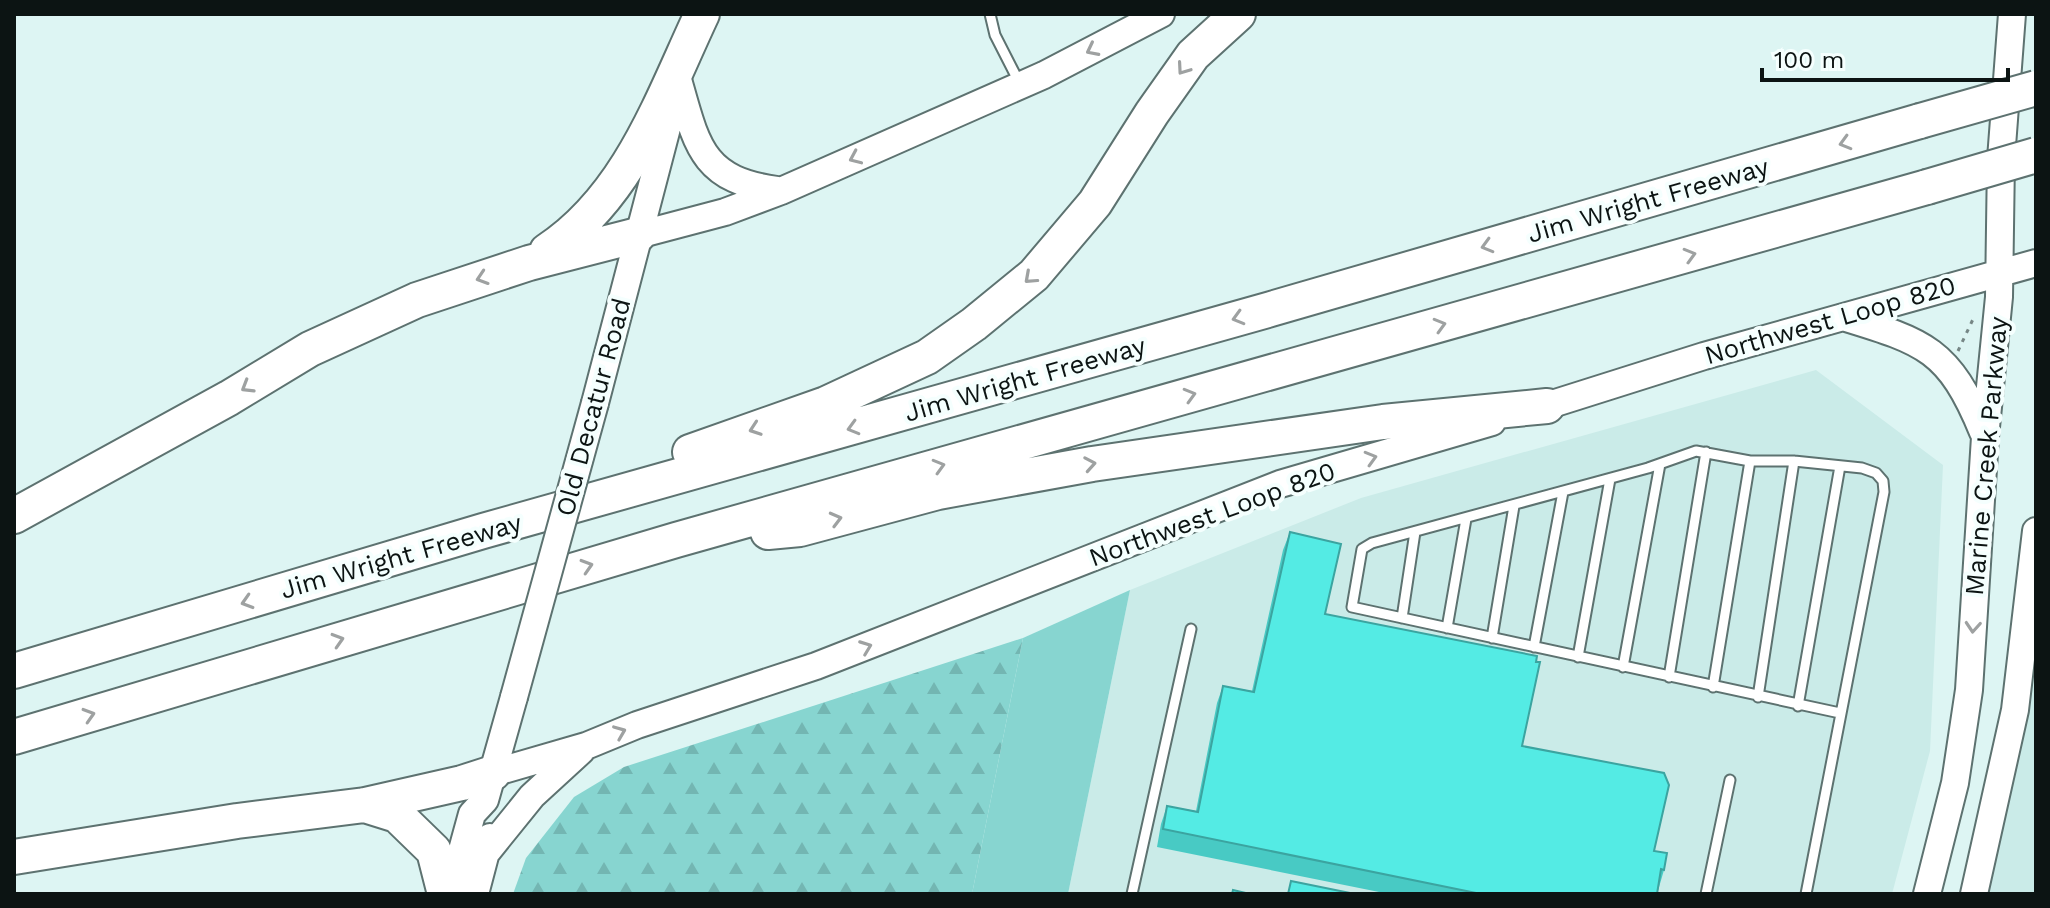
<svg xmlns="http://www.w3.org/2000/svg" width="2050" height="908" viewBox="0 0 2050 908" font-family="'Work Sans',sans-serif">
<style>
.built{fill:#caebe8}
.grass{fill:#87d5d0}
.forest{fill:url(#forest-firs)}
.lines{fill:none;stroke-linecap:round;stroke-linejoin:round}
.lane-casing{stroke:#5d7270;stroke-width:13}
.secondary-casing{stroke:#5d7270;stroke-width:30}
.highway-casing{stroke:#5d7270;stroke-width:38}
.path{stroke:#768685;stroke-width:3;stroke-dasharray:4 6;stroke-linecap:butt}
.lane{stroke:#fff;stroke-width:9}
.secondary{stroke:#fff;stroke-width:26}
.highway{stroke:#fff;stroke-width:34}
.secondary-bridge-casing{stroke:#5d7270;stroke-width:30;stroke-linecap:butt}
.highway-bridge-casing{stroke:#5d7270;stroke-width:38;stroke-linecap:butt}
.secondary-bridge{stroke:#fff;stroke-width:26}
.highway-bridge{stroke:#fff;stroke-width:34}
.wall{fill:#48cac4}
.building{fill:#54ebe4;stroke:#3ba4a0;stroke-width:2}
.oneway{stroke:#9ea1a1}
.labels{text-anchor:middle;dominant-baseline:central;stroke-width:8;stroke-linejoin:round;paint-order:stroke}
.street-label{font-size:26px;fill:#0c1413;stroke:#f5fffe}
</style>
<defs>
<pattern id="forest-firs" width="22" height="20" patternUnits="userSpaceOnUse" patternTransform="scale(2)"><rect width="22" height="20" fill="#87d5d0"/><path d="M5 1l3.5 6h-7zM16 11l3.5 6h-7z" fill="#73b6b2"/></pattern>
</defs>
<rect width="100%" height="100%" fill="#ddf5f3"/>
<path class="built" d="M1816,370L1943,465L1930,751L1892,894H1068L1130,590L1361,498Z
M2036,630V894H1987Z"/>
<path class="grass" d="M1130,590L1068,894H972L1023,638Z"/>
<path class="forest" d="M1023,638L972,894H513L526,858L574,797L624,767Z"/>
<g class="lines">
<g class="lane-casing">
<path id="lane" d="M990,14L995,35L1020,84
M1402,618L1415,532
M1447,628L1466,519
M1492,638L1514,506
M1534,647L1563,492
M1578,657L1610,479
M1623,667L1660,464
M1669,677L1706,452
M1713,687L1750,461
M1758,697L1794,461
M1798,706L1840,466
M1132,894L1191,629
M1706,894L1730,780
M1806,894L1884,492L1883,481L1876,473L1862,468L1794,461H1750L1696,451L1648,468L1372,543L1362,549L1352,607L1840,713"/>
</g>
<g class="secondary-casing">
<path id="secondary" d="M679,83C697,147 703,180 777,190
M638,235L725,212L781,191L1044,75L1161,14
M1843,317C1925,342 1949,349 1983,432
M595,403L674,101
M1530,411L1704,356L2036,263
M493,773L586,746L637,725L816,666L1280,484L1492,422
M486,853L532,796L581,751
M450,894L472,814L485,800L514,697
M475,894L490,837
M1927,894L1955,783L1969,690L1985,437L1999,297L2001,159L2012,14
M1974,894L2015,710L2036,531"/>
</g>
<g class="highway-casing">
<path id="highway" d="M547,251C629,197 662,99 702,14
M690,452L826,404L927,357L974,324L1034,275L1095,203L1152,113L1193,55L1238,14
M14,516L229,398L310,349L417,300L529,263L638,235
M768,532L800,529L938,492L1092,464L1383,422L1547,406
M14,671L483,531L1271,309L1920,121
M14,737L676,540L1927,187
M365,805L397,815L434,851L445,894
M14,857L237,821L365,805L462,783L493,773"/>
</g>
<path class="path" d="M1958,351L1975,315"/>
<use href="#lane" class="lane"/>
<use href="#secondary" class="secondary"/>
<use href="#highway" class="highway"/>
<g class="secondary-bridge-casing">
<path id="secondary-bridge" d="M514,697L595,403"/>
</g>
<g class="highway-bridge-casing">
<path id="highway-bridge" d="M1920,121L2036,88
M1927,187L2036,155"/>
</g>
<use href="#secondary-bridge" class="secondary-bridge"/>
<use href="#highway-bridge" class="highway-bridge"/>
</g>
<path class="wall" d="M1290,532L1325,614L1522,746L1654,851L1664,870L1657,894H1389L1157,847L1161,824L1167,806L1196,811L1217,703L1223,686L1252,691L1283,550Z"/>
<path class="building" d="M1290,532L1341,544L1325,614L1537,656L1536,662H1540L1522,746L1664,773L1669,785L1654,851L1667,853L1664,870L1661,869L1657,894H1481L1163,829L1167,806L1198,812L1223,686L1254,692Z
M1291,881L1355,894H1288Z
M1233,890L1246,893V894H1232Z"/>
<defs><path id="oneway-chevron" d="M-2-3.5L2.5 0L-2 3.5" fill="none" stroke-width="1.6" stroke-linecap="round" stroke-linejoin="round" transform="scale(2)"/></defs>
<g class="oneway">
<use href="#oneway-chevron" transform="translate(1092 50) rotate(153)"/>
<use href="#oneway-chevron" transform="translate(1183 69) rotate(125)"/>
<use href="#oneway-chevron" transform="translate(1845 143) rotate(164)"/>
<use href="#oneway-chevron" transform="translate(855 158) rotate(156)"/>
<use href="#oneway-chevron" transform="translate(1487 246) rotate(164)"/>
<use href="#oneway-chevron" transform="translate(1690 255) rotate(-16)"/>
<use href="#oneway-chevron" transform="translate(482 278) rotate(162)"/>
<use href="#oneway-chevron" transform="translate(1030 278) rotate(138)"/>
<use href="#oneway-chevron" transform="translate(1238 318) rotate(164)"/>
<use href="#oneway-chevron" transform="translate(1440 325) rotate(-16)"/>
<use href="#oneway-chevron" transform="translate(247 387) rotate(149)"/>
<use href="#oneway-chevron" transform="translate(1190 395) rotate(-16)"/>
<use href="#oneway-chevron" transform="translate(853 428) rotate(164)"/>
<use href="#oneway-chevron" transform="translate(755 429) rotate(161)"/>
<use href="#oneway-chevron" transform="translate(1371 458) rotate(-16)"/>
<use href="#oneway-chevron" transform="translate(1090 464) rotate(-10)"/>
<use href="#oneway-chevron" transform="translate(939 466) rotate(-16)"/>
<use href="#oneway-chevron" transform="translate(836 519) rotate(-15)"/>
<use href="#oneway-chevron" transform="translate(587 566) rotate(-17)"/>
<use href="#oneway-chevron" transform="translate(247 602) rotate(163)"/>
<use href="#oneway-chevron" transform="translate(1973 627) rotate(94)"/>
<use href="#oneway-chevron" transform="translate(338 640) rotate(-17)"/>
<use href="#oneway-chevron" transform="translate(866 647) rotate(-21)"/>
<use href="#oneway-chevron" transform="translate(89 715) rotate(-17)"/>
<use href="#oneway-chevron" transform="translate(620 732) rotate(-22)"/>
</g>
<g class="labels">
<g class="street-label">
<text transform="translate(1648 200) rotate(-16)">Jim Wright Freeway</text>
<text transform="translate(1830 320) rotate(-16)">Northwest Loop 820</text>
<text transform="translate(1025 379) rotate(-16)">Jim Wright Freeway</text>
<text transform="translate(593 407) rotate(-75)">Old Decatur Road</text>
<text transform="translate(1986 456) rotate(-85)">Marine Creek Parkway</text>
<text transform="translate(1212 514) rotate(-20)">Northwest Loop 820</text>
<text transform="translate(401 556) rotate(-16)">Jim Wright Freeway</text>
</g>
</g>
<rect width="2050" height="908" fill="none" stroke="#0c1413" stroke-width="32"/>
<path d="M1762 68v12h246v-12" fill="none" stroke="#0c1413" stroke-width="4"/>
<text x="1774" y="68" font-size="24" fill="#0c1413" stroke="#f5fffe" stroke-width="6" paint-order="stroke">100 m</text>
</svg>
